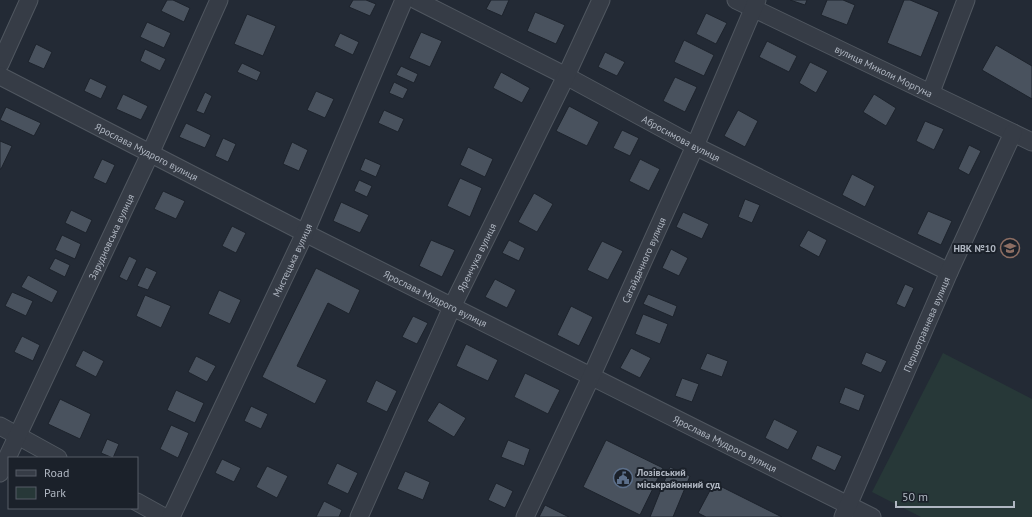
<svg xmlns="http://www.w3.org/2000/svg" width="1032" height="517" viewBox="0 0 1032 517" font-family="'PT Sans',sans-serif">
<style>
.green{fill:#273838}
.building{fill:#49525e;stroke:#1d232c}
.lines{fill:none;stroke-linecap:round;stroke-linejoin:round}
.minor-casing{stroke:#505760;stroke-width:19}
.minor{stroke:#363c46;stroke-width:17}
.labels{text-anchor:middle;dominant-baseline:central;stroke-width:4;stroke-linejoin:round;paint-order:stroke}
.street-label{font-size:10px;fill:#b0b7c2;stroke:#1b212a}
.poi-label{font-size:10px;font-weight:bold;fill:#b0b7c2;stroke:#1b212a;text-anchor:end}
</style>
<rect width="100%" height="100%" fill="#232a35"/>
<path class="green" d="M943,353L1032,399V517H921L872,492Z"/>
<path class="building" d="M167,0H173L190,8L184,22L161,11Z
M353,0H366L376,4L370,16L349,7Z
M491,0H509L502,16L486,9Z
M790,0H807L805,5Z
M827,0H843L855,5L847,25L821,15Z
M904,0H910L939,12L921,57L887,43Z
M535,12L565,25L556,44L527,31Z
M706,13L727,23L716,44L696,34Z
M247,14L276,26L263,56L234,44Z
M147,22L171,33L164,48L140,37Z
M421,32L442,41L430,67L409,58Z
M340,33L359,42L353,55L334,46Z
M684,40L714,55L704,76L674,62Z
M767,41L797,56L789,72L759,57Z
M36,44L52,52L44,69L28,62Z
M996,45L1032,66V99L982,70Z
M145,49L166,59L160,71L140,61Z
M605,52L625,62L617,76L598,67Z
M810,62L828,71L816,93L799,83Z
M242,63L261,72L257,81L237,72Z
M401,66L418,74L414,83L396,75Z
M501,72L530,88L522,103L493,88Z
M675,77L697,87L685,112L663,101Z
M90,78L107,86L101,99L84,91Z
M394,82L408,89L403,99L389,93Z
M316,91L334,99L325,118L307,110Z
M205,92L212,96L204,114L196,111Z
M123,94L148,106L141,120L116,109Z
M874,94L896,108L886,126L863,112Z
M569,106L599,122L587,146L556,131Z
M6,107L41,123L34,136L0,120Z
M384,110L404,119L398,132L378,123Z
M738,110L758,121L745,147L724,136Z
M925,121L944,129L934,150L916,141Z
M186,123L211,135L205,148L179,137Z
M622,130L639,138L630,156L613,148Z
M223,138L236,144L228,162L215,156Z
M0,141L12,146L1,169H0Z
M292,142L308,150L299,171L283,164Z
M969,145L981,151L969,175L958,169Z
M468,147L493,159L485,177L460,165Z
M365,158L381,165L376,177L360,170Z
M102,159L115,165L106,184L93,178Z
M640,159L660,169L649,191L629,181Z
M852,174L875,186L865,207L842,195Z
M460,178L482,188L470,217L447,206Z
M359,180L372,186L367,197L354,191Z
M163,191L185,201L176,219L154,209Z
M534,193L553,204L537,232L518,222Z
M745,199L760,205L752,223L738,217Z
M341,202L369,215L360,233L333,221Z
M71,210L92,220L86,233L65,223Z
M928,211L952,221L941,245L917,234Z
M683,212L709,224L702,239L676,227Z
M232,226L246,233L236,253L222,246Z
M808,230L827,240L819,257L799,246Z
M62,235L81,244L75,259L55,250Z
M431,240L455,250L442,277L419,266Z
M509,240L525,248L519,261L502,253Z
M602,241L623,251L608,280L587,270Z
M671,249L688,258L679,276L662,268Z
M129,256L137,260L127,281L119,277Z
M55,258L70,265L65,277L49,269Z
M146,267L157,272L148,290L137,286Z
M316,268L360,290L349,314L328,303L297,366L327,380L315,404L262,377Z
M28,275L58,291L52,303L21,287Z
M495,279L516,290L507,308L485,297Z
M905,284L914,288L905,308L896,304Z
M219,290L241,300L230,324L208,314Z
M12,292L33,301L26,316L5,306Z
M648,294L677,306L673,317L643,304Z
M145,295L171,306L161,328L136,316Z
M571,306L593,317L579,346L557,335Z
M643,314L668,324L660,344L635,334Z
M413,316L428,323L417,344L402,337Z
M22,336L40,345L33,361L14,352Z
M466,344L498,360L488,381L456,366Z
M631,348L651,358L640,378L620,368Z
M83,350L104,361L96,377L75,366Z
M866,352L887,361L881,373L861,364Z
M707,353L728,361L722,377L700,369Z
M196,356L216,366L207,382L188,372Z
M525,373L560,390L548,414L514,397Z
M682,378L699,384L692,402L675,396Z
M376,380L397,391L387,412L366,402Z
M845,387L865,395L859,411L839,403Z
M176,390L204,403L195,423L167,410Z
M60,399L91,414L80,439L48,424Z
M439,402L466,418L454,437L427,421Z
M251,406L268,414L261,429L244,421Z
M774,419L798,431L788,450L765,438Z
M171,425L189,433L178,458L160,449Z
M107,439L119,444L113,458L101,453Z
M508,440L530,449L524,466L501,457Z
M606,440L663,468L640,515L583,487Z
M817,445L842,456L835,471L811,459Z
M222,459L241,468L234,482L215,473Z
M337,463L358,473L348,494L327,484Z
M267,466L288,476L277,498L256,487Z
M670,467L690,476L673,517H650Z
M405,471L430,482L423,500L397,489Z
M496,483L513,491L505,508L488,500Z
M714,483L782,517H706L698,513Z
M324,501L342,510L339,517H316Z
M545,505L569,517H539Z"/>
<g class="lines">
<g class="minor-casing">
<g id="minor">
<path id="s1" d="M416,0L566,76L695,146L949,272"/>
<path id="s2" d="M736,0L1032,142"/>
<path d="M0,64L29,0"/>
<path id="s3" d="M0,76L305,233L872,517"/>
<path d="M931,92L966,0"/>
<path d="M0,426L58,458"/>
<path id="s4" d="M0,473L150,154L219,0"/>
<path d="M137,502L164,517"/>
<path id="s5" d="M171,517L305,233L404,0"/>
<path id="s6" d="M359,517L452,307L566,76L601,0"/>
<path id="s7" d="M525,517L591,377L695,146L757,0"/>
<path id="s8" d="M843,517L949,272L1013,133"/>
</g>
</g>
<use href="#minor" class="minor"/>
</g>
<defs>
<g id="school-ring" transform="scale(1)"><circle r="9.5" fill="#1b212a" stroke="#8d6e63" stroke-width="1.5"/><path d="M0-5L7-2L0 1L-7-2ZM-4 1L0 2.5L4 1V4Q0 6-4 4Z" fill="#8d6e63"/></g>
<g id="civic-ring" transform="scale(1)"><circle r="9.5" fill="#1b212a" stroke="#5c6f8a" stroke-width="1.5"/><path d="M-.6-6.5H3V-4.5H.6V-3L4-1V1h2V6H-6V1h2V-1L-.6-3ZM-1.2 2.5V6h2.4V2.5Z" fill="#5c6f8a"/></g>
</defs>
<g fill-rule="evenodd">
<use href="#school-ring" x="1010" y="248"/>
<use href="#civic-ring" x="623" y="478"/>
</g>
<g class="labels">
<g class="street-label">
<text stroke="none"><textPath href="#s2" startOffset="164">вулиця Миколи Моргуна</textPath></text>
<text stroke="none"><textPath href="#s1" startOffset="299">Абросимова вулиця</textPath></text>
<text stroke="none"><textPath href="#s3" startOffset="165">Ярослава Мудрого вулиця</textPath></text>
<text stroke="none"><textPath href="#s4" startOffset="261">Зарудновська вулиця</textPath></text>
<text stroke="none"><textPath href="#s6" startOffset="285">Яремчука вулиця</textPath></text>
<text stroke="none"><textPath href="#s5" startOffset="284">Мистецька вулиця</textPath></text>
<text stroke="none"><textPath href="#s7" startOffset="283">Сагайдачного вулиця</textPath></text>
<text stroke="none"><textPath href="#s3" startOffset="489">Ярослава Мудрого вулиця</textPath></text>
<text stroke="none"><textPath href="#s8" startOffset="210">Першотравнева вулиця</textPath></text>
<text stroke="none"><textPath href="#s3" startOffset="813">Ярослава Мудрого вулиця</textPath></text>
</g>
<g class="poi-label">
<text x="996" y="248">НВК №10</text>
<text x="637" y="472" text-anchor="start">Лозівський<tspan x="637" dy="12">міськрайонний суд</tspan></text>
</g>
</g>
<rect x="8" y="457" width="130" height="52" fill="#1b212a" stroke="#575d67"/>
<rect x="16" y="470" width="20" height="6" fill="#363c46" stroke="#575d67"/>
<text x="44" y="477" font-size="12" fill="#b0b7c2">Road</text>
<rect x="16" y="487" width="20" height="12" fill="#273838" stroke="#575d67"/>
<text x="44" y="497" font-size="12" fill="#b0b7c2">Park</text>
<path d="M896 501v6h118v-6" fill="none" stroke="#b0b7c2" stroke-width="2"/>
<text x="902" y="501" font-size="12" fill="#b0b7c2" stroke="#1b212a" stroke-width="3" paint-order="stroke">50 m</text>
</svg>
